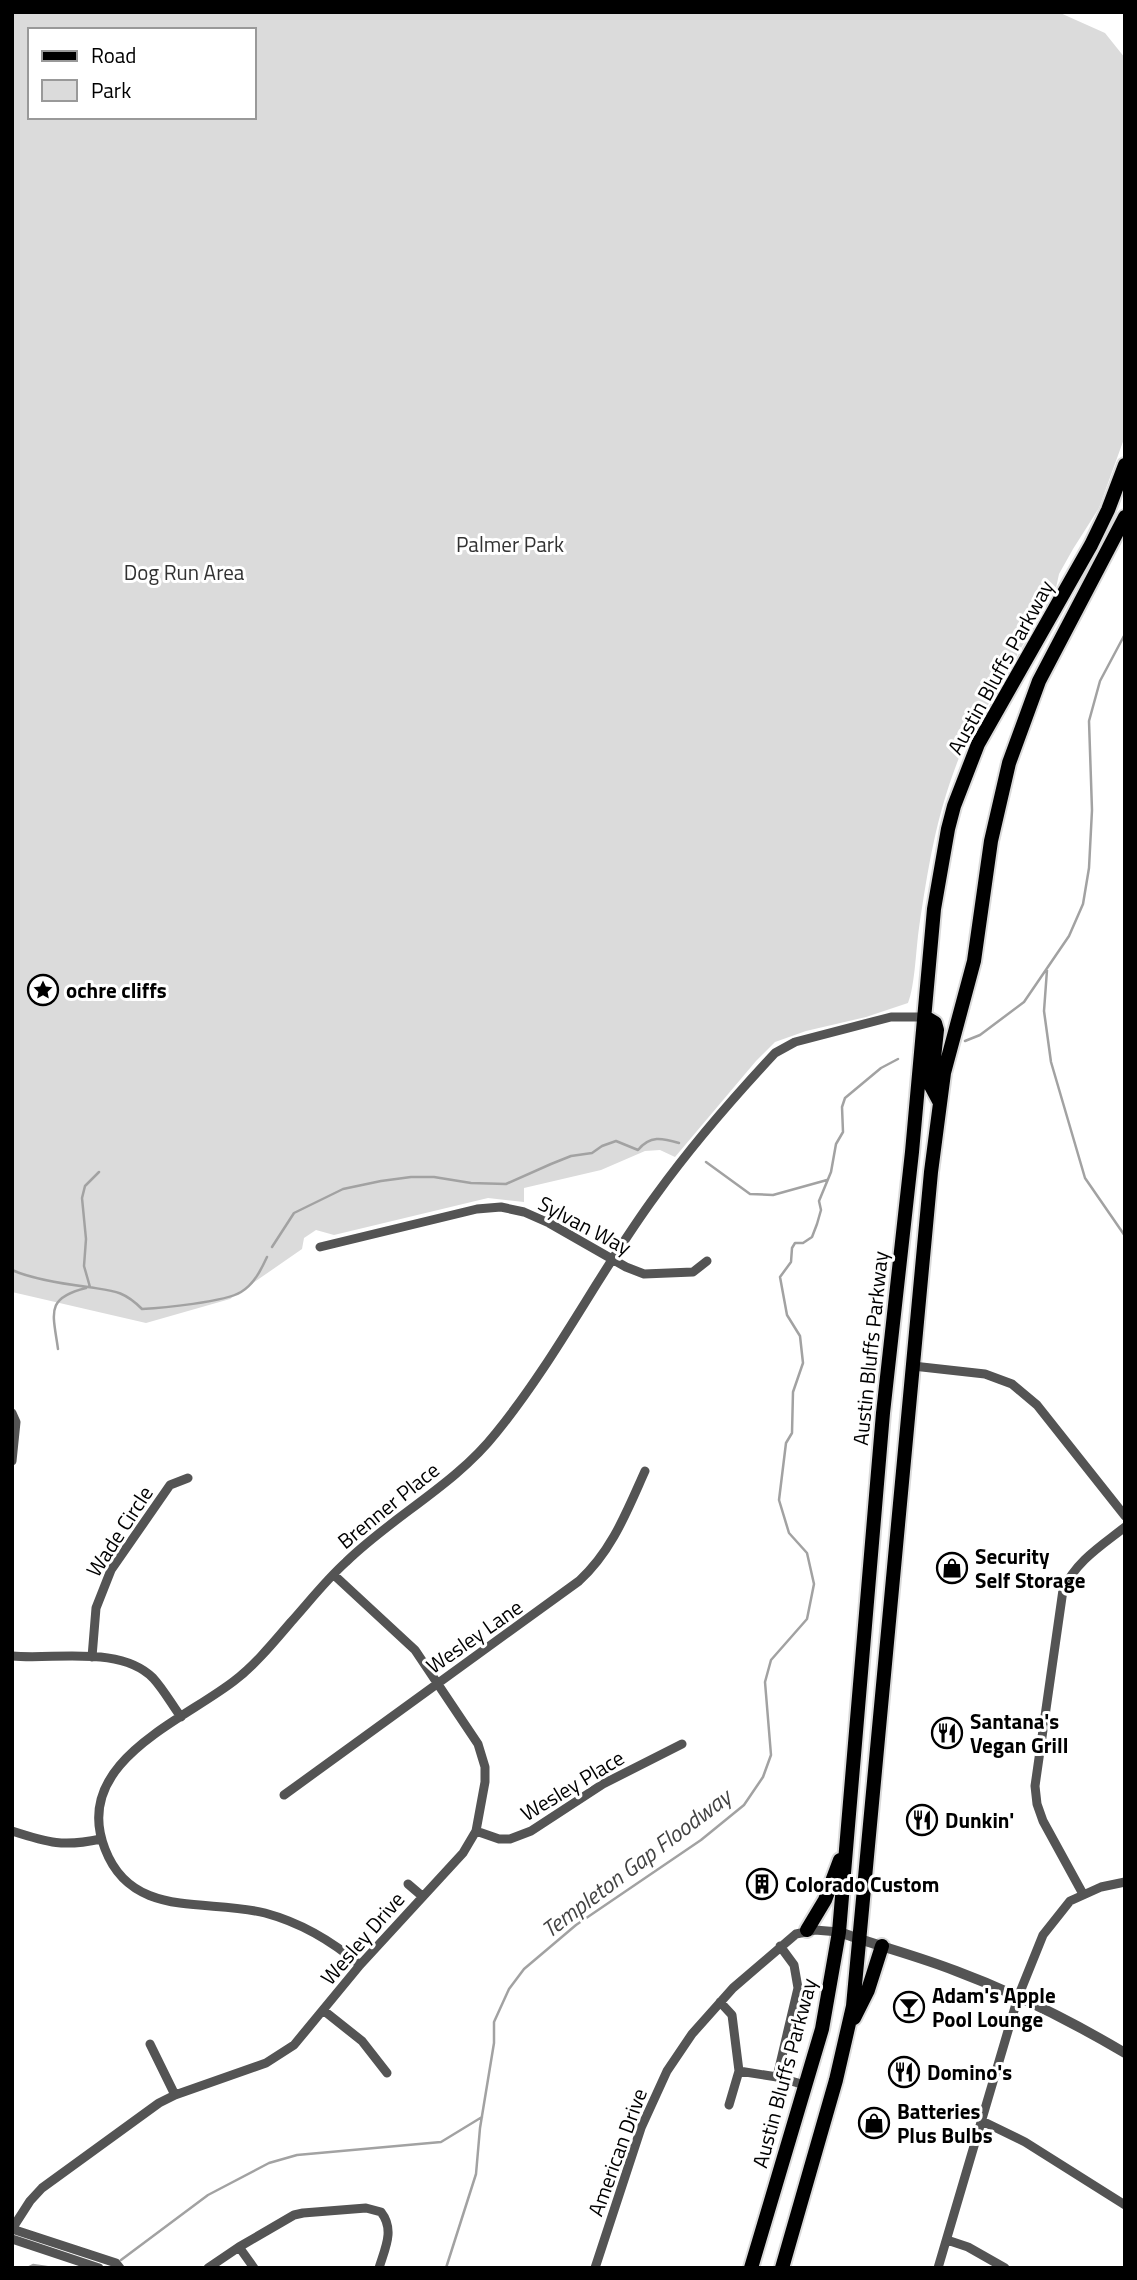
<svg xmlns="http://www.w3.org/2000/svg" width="1137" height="2280" viewBox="0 0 1137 2280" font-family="'Titillium Web',sans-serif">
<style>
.green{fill:#dbdbdb;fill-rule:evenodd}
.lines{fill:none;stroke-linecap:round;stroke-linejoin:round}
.stream{stroke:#a2a2a2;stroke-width:2.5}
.primary-casing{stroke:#dbdbdb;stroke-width:18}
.minor{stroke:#545454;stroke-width:9}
.tertiary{stroke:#545454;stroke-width:10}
.primary{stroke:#000;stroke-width:14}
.labels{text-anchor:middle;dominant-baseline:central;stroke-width:6;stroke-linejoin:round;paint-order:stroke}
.park-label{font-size:21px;fill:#323232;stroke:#fff}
.street-label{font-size:21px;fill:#000;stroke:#fff}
.poi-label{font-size:21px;font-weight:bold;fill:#000;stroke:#fff;text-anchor:start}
.water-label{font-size:23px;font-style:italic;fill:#434343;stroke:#fff}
</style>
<rect width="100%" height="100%" fill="#fff"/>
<path class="green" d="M12,12H1058L1105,33L1125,58V436L1099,508L1073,549L1059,574L1056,588L963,748C937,810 929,862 919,928C916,948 915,986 908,1003L866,1017L806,1031L775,1042L756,1061L675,1157L660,1150L645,1151L601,1170L524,1188V1202L488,1198L334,1235L316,1230L304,1238L302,1249L230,1299L146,1323L12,1292ZM30,30H254V117H30Z"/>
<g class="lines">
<path class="stream" d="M1047,970L1044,1011L1051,1062L1085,1178L1125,1236
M965,1041L980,1035L1024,1002L1069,936L1083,904L1089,868L1092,810L1089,721L1100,681L1125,634
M706,1162L750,1194L773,1195L827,1180
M272,1247L294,1213L343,1189L381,1181L411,1177H434L471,1183L506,1184L551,1164L571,1156L592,1153L602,1146L616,1141L638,1150C650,1135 662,1138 679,1143
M12,1270C32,1279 65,1284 88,1287C113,1291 123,1290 142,1309C162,1308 225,1302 241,1292C254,1284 261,1270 267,1257
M90,1287L84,1266L86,1239L82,1198L85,1186L99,1172
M58,1349C53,1313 45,1298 86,1288
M121,2260L208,2195L269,2163L297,2155L441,2142L482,2117
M27,2268L33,2265L53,2268
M446,2268L476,2174L480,2128L494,2043V2022L509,1989L524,1969L576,1925L701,1840L744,1805L763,1777L771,1755L765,1682L771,1660L807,1619L814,1584L807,1553L789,1533L779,1500L786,1443L792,1433L793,1392L803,1363L800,1336L787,1315L780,1277L791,1262L792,1248L795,1243H803L812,1237L817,1224L821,1210L819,1201L831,1172L836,1144L843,1132L842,1107L845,1098L881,1068L898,1059"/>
<g class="primary-casing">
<path id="primary" d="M925,1017L935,1023L937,1030L931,1086L939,1101
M807,1930L825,1900L840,1860
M854,2018L868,1990L882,1946
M751,2268L822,2029L839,1932L883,1413L912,1152L934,909L948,829L954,806L978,744L1091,545L1108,510L1125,465
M782,2268L836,2080L853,2006L931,1172L944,1073L974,961L991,841L1009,763L1039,681L1125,517"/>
</g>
<path class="minor" d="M320,1247L477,1209L501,1207L524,1212L549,1223L626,1267L644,1274L693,1272L707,1261
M913,1366L985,1374L1012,1384L1037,1405L1125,1516
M12,1413L16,1422L12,1461
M12,1656C55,1660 120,1645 153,1678C164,1690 172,1705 181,1717
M92,1657L96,1608L111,1570L170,1485L188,1478
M284,1795L579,1581C612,1551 627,1511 645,1471
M12,1831C49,1843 63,1847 101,1839
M476,1831L499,1839H510L531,1831L603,1784L682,1744
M408,1884L422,1896
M1083,1894L1043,1821L1037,1804L1035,1786L1063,1590C1076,1561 1101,1546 1125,1527
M360,1965C332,1941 302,1923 265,1913C207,1898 132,1920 105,1849C71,1763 181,1722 234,1681C255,1665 273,1643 291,1622C309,1602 326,1580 346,1562C393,1516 455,1485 496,1433C557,1358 599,1272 656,1195C692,1145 733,1098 775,1053L795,1042L891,1017H925
M720,2002L732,2015L739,2071L729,2105
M323,2010L362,2041L387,2073
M150,2044L175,2095
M739,2071L777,2077L805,2085
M777,2077L798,1988L794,1965L780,1946
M982,2121L1025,2142L1125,2205
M12,2229L30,2201L42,2188L159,2103L175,2095L266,2063L294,2045L360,1965L463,1853L476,1831L485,1782V1767L478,1744L415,1650L334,1575
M12,2229L116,2263L120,2268
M12,2239L99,2268
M947,2240L968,2247L1005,2268
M208,2268L239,2247
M254,2268L239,2247L294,2215L303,2213L366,2208L381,2212C395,2230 385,2248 379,2268
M595,2268L641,2128L667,2071L692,2034L733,1988L796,1934L815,1930L839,1932
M938,2268L1018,1997L1043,1935L1070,1901L1101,1887L1125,1882"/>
<path class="tertiary" d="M839,1932C878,1946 918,1956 956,1971C1015,1993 1071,2021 1125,2053"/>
<use href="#primary" class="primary"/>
</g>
<defs>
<g id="sight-ring" transform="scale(1.575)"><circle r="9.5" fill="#fff" stroke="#000" stroke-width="1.5"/><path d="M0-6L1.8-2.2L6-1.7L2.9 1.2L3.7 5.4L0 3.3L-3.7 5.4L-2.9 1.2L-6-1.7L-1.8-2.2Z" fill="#000"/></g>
<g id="shop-ring" transform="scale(1.575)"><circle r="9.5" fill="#fff" stroke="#000" stroke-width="1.5"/><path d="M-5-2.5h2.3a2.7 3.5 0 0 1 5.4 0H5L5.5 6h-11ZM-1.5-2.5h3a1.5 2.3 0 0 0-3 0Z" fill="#000"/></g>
<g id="restaurant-ring" transform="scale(1.575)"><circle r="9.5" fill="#fff" stroke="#000" stroke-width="1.5"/><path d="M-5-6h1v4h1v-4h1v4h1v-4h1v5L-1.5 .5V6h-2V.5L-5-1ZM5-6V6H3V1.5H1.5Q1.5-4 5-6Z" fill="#000"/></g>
<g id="building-ring" transform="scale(1.575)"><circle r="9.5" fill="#fff" stroke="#000" stroke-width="1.5"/><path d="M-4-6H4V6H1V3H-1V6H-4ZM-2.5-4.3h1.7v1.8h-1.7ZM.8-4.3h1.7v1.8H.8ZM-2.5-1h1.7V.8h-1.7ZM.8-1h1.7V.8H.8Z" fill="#000"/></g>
<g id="bar-ring" transform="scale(1.575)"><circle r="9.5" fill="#fff" stroke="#000" stroke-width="1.5"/><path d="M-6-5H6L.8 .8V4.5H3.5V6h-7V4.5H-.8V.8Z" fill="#000"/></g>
</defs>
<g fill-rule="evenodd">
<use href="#sight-ring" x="43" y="990"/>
<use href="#shop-ring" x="952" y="1568"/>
<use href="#restaurant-ring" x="947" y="1733"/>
<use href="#restaurant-ring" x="922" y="1820"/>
<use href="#building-ring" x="762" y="1884"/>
<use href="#bar-ring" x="909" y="2007"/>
<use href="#restaurant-ring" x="904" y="2072"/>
<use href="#shop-ring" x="874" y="2123"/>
</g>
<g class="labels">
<g class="park-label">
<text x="510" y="544">Palmer Park</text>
<text x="184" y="572">Dog Run Area</text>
</g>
<g class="street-label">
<text transform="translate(1000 667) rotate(-61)">Austin Bluffs Parkway</text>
<text transform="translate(585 1225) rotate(28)">Sylvan Way</text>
<text transform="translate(870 1348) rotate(-84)">Austin Bluffs Parkway</text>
<text transform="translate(388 1505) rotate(-39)">Brenner Place</text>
<text transform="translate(119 1531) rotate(-57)">Wade Circle</text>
<text transform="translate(474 1636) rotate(-35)">Wesley Lane</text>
<text transform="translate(572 1785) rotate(-31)">Wesley Place</text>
<text transform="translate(362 1938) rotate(-49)">Wesley Drive</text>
<text transform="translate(784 2073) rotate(-75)">Austin Bluffs Parkway</text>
<text transform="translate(617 2152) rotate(-70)">American Drive</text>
</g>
<g class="poi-label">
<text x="66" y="990">ochre cliffs</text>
<text x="975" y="1556">Security<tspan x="975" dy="24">Self Storage</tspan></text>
<text x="970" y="1721">Santana's<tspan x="970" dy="24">Vegan Grill</tspan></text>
<text x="945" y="1820">Dunkin'</text>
<text x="785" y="1884">Colorado Custom</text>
<text x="932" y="1995">Adam's Apple<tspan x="932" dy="24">Pool Lounge</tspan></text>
<text x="927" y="2072">Domino's</text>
<text x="897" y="2111">Batteries<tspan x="897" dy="24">Plus Bulbs</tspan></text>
</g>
<g class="water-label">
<text transform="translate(636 1863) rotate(-37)">Templeton Gap Floodway</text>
</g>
</g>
<rect width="1137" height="2280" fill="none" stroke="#000000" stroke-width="28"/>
<rect x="28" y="28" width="228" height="91" fill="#ffffff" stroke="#999999" stroke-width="2"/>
<rect x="42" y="51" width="35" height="10" fill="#000000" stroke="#999999" stroke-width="2"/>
<text x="91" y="63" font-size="21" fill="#000000">Road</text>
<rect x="42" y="80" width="35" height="21" fill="#dbdbdb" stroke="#999999" stroke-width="2"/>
<text x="91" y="98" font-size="21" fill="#000000">Park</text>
</svg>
